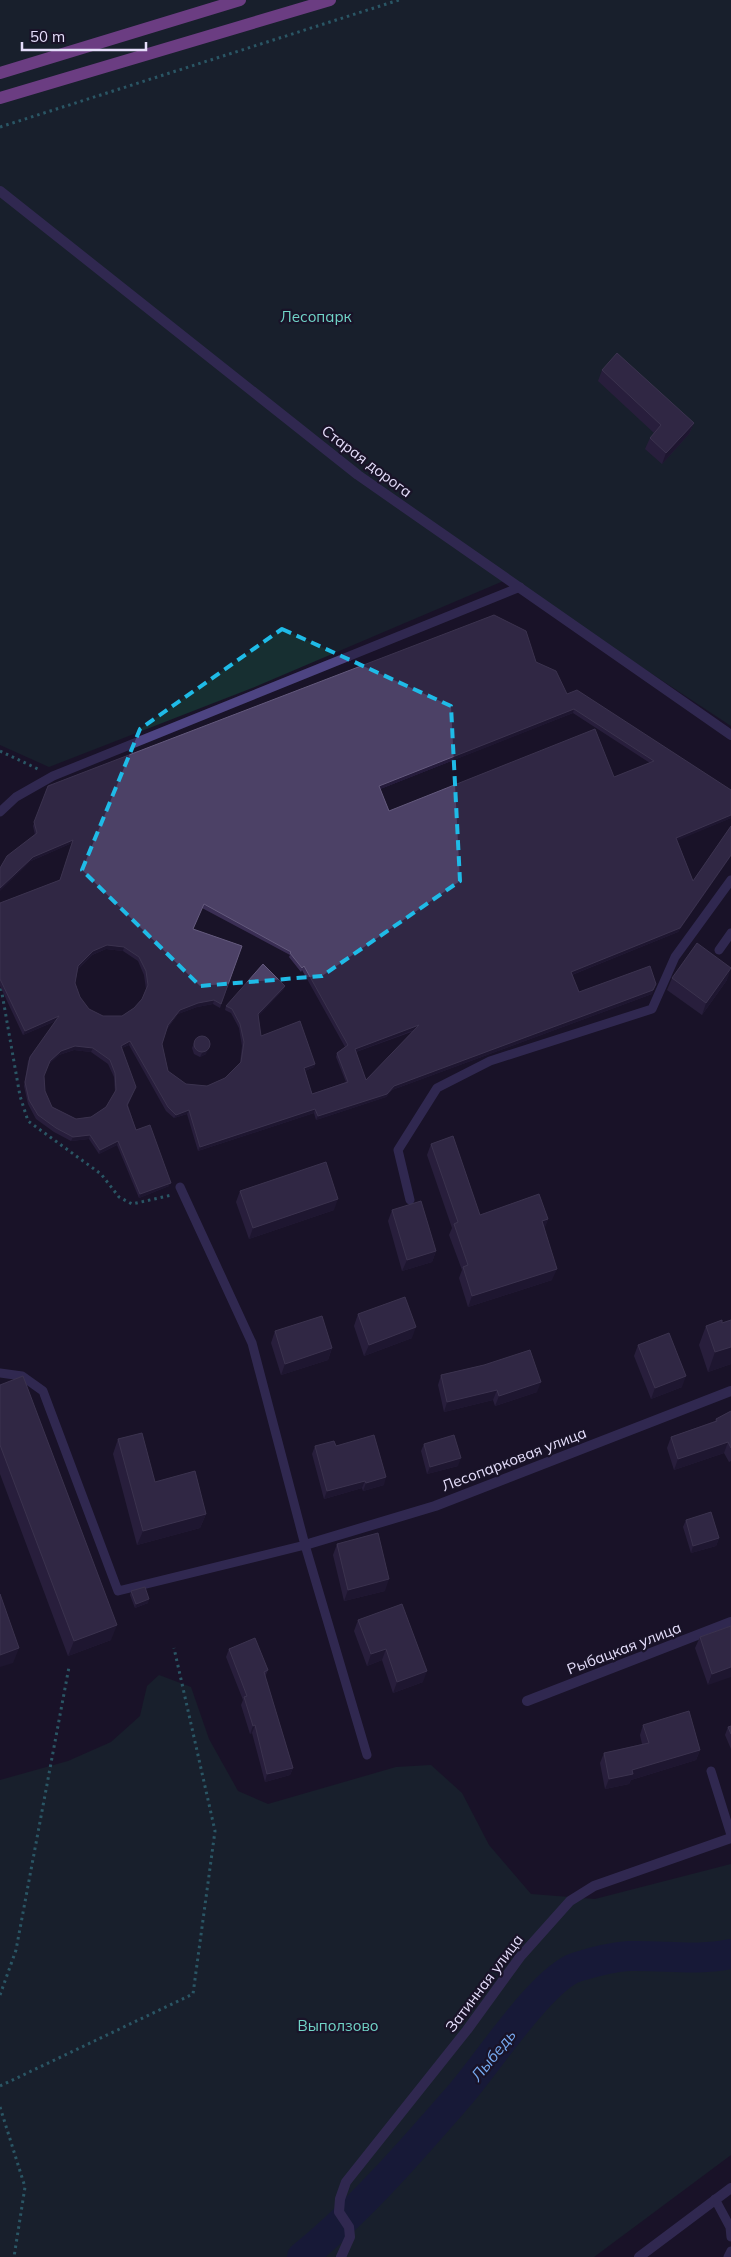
<svg xmlns="http://www.w3.org/2000/svg" width="731" height="2257" viewBox="0 0 731 2257" font-family="Mulish,sans-serif">
<style>
.green{fill:#172f31}
.lines{fill:none;stroke-linecap:round;stroke-linejoin:round}
.river{stroke:#15234a;stroke-width:30}
.path{stroke:#3ea9af;stroke-width:3;stroke-dasharray:2.5 4;stroke-linecap:butt}
.service{stroke:#4d4482;stroke-width:9}
.minor{stroke:#4d4482;stroke-width:10}
.primary{stroke:#cf71f0;stroke-width:12}
.wall{fill:#3a2e54;fill-rule:evenodd}
.shaded-wall{fill:#251b3b}
.building{fill:#4c4166;stroke:#645a7d;fill-rule:evenodd}
.marked{fill:none;stroke:#1fbbe7;stroke-width:4;stroke-dasharray:10 6;stroke-linejoin:round}
.labels{text-anchor:middle;dominant-baseline:central;stroke-width:4.5;stroke-linejoin:round;paint-order:stroke}
.park-label{font-size:15px;fill:#71d5c8;stroke:#191328}
.street-label{font-size:15px;fill:#e5defb;stroke:#191328}
.water-label{font-size:16px;font-style:italic;fill:#77aaf0;stroke:#191328}
</style>
<rect width="100%" height="100%" fill="#191328"/>
<path class="green" d="M0,0H731V726L508,579L257,686L49,767L0,745Z
M159,1675L191,1687L209,1739L238,1791L268,1804L396,1767L431,1765L462,1793L489,1845L531,1894L595,1899L731,1864V2155L594,2257H0V1780L68,1761L111,1742L140,1716L147,1686Z"/>
<g class="lines">
<path class="river" d="M302,2257C359,2211 410,2152 458,2097C485,2067 542,1978 577,1967C593,1962 613,1957 629,1956C664,1955 697,1961 731,1954"/>
<path class="path" d="M0,127L399,0
M0,751L40,770
M0,982L20,1096L28,1121L101,1174L119,1197L132,1204L172,1195
M0,1995L16,1950L69,1667
M0,2086L193,1994L215,1831L174,1648
M0,2107L25,2187L14,2257"/>
<path class="service" d="M0,812L16,797L53,776L520,587
M719,950L731,933
M180,1187L252,1343L305,1545L367,1755
M410,1200L398,1150L437,1088L490,1061L652,1009L675,957L731,880
M0,1373L22,1376L43,1391L118,1591L305,1545
M711,1771L731,1835
M715,2199L730,2227L731,2237
M728,2257L731,2251"/>
<path class="minor" d="M0,191L358,475L731,735
M305,1545L435,1506L731,1391
M527,1701L731,1622
M341,2257L350,2237L349,2227L339,2212L340,2199L346,2182L467,2030L520,1957L570,1901L594,1886L731,1838
M639,2257L731,2188"/>
<path class="primary" d="M0,73L240,0
M0,98L330,0"/>
</g>
<path class="wall" d="M602,370L694,423L689,434L662,464L645,449L650,438L654,433L598,381Z
M536,662L567,694L731,790V818L677,840L693,881L731,826V856L678,932L572,975L579,992L652,994L392,1090L386,1097L316,1120L314,1113L198,1151L187,1114L174,1118L166,1111L129,1045L122,1048L134,1091L128,1105L136,1130L169,1186L139,1198L117,1145L99,1154L89,1139L71,1141L54,1132L36,1119L28,1104L24,1086L28,1061L30,1057L56,1021L23,1035L0,986V903L60,880L72,843L31,861L35,835L33,826L48,786ZM573,713L650,763L614,777L389,811L380,789ZM202,908L290,955L289,957L301,972L302,970L345,1047L337,1053L336,1057L346,1082L312,1094L305,1071L314,1067L315,1064L261,1036L258,1016L283,990L285,986L226,1006L225,1010L231,1013L239,1028L242,1046L240,1063L225,1078L207,1086L186,1084L168,1071L162,1044L167,1029L178,1014L197,1007L213,1004L220,1008L242,946L193,929ZM106,949L123,951L138,961L144,975L146,989L142,999L134,1008L122,1016H103L89,1009L80,997L75,983L78,969L92,955ZM414,1031L366,1080L356,1052ZM74,1050L91,1052L108,1064L114,1077L115,1093L106,1107L91,1117L76,1119L52,1107L45,1091L44,1076L48,1065L59,1055Z
M672,978L727,980L702,1015L667,990Z
M196,1038L206,1054L200,1057L194,1054L192,1048Z
M431,1144L480,1215L548,1219L544,1229L552,1280L468,1307L459,1278L462,1270L449,1235L452,1228L427,1155Z
M240,1191L334,1210L249,1239L236,1202Z
M392,1210L436,1251L432,1262L402,1271L388,1221Z
M358,1314L412,1338L364,1356L354,1326Z
M731,1320V1364L708,1372L699,1345L706,1326L722,1323Z
M275,1331L332,1348L328,1360L281,1375L271,1343Z
M638,1345L682,1387L651,1399L634,1356Z
M484,1365L537,1392L495,1406L493,1400L444,1412L438,1385L441,1375Z
M0,1385L111,1640L68,1656L0,1474Z
M731,1411V1461L729,1462L724,1453L674,1470L667,1448L671,1437L715,1421L716,1419Z
M118,1439L155,1482L206,1514L200,1528L137,1545L113,1454Z
M424,1444L458,1466L427,1474L421,1451Z
M315,1446H336L384,1485L363,1491L362,1488L324,1499L312,1454Z
M686,1520L719,1538L716,1546L691,1553L683,1527Z
M337,1544L385,1591L344,1601L333,1555Z
M131,1591L148,1603L135,1608L130,1595Z
M358,1620L423,1682L393,1693L382,1660L367,1666L354,1631Z
M731,1626L708,1685L695,1648L700,1637Z
M229,1649L268,1670L265,1677L293,1768L290,1775L265,1782L252,1733L250,1734L241,1705L243,1700L226,1657Z
M643,1725L700,1750L696,1760L631,1780L629,1784L605,1789L600,1763L604,1753L642,1744L640,1735Z
M731,1726V1749L725,1735L728,1727Z"/>
<path class="shaded-wall" d="M694,423L689,434L662,464L666,453Z
M574,709L573,713L378,790L379,786Z
M731,815V818L674,842L676,838Z
M73,840L72,843L31,861L0,891V888L33,857Z
M731,855V856L678,932L569,976L571,972Z
M107,945L124,947L123,951L106,949L92,955L77,970L78,966L93,951Z
M731,969L727,980L702,1015L706,1003Z
M656,984L652,994L392,1090L386,1097L316,1120L318,1116Z
M285,986L283,990L257,1018L258,1014Z
M214,1000L213,1004L197,1007L178,1014L166,1029L168,1025L180,1010L198,1003Z
M59,1016L58,1020L23,1035L25,1031Z
M419,1025L417,1029L353,1053L355,1049Z
M130,1041L129,1045L119,1049L121,1046Z
M211,1044L206,1054L200,1057L202,1053Z
M75,1046L93,1048L91,1052L74,1050L59,1055L48,1065L50,1061L61,1051Z
M315,1064L314,1067L303,1072L304,1068Z
M315,1109L314,1113L198,1151L200,1147Z
M189,1110L187,1114L174,1118L176,1115Z
M90,1135L89,1139L71,1141L73,1137Z
M118,1141L117,1145L99,1154L100,1150Z
M171,1183L169,1186L139,1198L140,1194Z
M338,1199L334,1210L249,1239L253,1228Z
M548,1219L544,1230L542,1221Z
M436,1251L432,1262L402,1271L407,1260Z
M557,1269L552,1280L468,1307L472,1296Z
M416,1327L412,1338L364,1356L369,1345Z
M731,1347V1364L708,1372L715,1352Z
M332,1348L328,1360L281,1375L285,1364Z
M686,1376L682,1387L651,1399L655,1388Z
M541,1382L537,1392L495,1406L499,1396Z
M497,1390L493,1400L444,1412L447,1402Z
M728,1442L724,1453L674,1470L678,1459Z
M461,1458L458,1466L427,1474L430,1467Z
M386,1477L384,1485L363,1491L366,1483Z
M365,1481L362,1488L324,1499L327,1491Z
M206,1514L200,1528L137,1545L143,1531Z
M719,1538L716,1546L691,1553L693,1546Z
M389,1579L385,1591L344,1601L348,1590Z
M149,1599L148,1603L135,1608L136,1604Z
M117,1625L111,1640L68,1656L74,1641Z
M19,1648L13,1663L0,1667V1655Z
M386,1649L382,1660L367,1666L371,1654Z
M731,1667V1677L708,1685L712,1674Z
M427,1671L423,1682L393,1693L397,1682Z
M255,1725L252,1733L250,1734L253,1726Z
M700,1750L696,1760L631,1780L629,1784L605,1789L609,1779L632,1770Z
M293,1768L290,1775L265,1782L267,1774Z"/>
<path class="building" d="M617,353L694,423L666,453L650,438L661,425L602,370Z
M494,615L526,631L536,662L556,671L567,694L577,690L731,790V815L676,838L693,881L731,826V855L680,928L571,972L579,992L650,966L656,984L653,990L394,1086L387,1094L318,1116L315,1109L200,1147L189,1110L176,1115L168,1107L130,1041L121,1046L136,1087L127,1105L136,1130L150,1125L171,1183L140,1194L118,1141L100,1150L90,1135L73,1137L56,1128L38,1115L29,1100L25,1082L30,1057L59,1016L25,1031L0,979V903L60,880L73,840L33,857L0,888V868L7,856L37,833L34,822L48,786ZM574,709L654,761L614,777L595,729L389,811L379,786ZM204,904L291,952L290,953L302,968L304,966L348,1045L337,1053L348,1082L312,1094L304,1068L315,1064L300,1021L261,1036L258,1014L285,986L263,964L226,1006L232,1009L240,1024L244,1042L241,1062L225,1078L207,1086L186,1084L168,1071L162,1044L168,1025L180,1010L198,1003L214,1000L221,1004L242,946L193,929ZM107,945L124,947L139,957L146,971L148,985L142,999L134,1008L122,1016H103L89,1009L80,997L75,983L78,966L93,951ZM419,1025L366,1080L355,1049ZM75,1046L93,1048L110,1060L115,1073L116,1090L106,1107L91,1117L76,1119L52,1107L45,1091L44,1076L50,1061L61,1051Z
M697,943L731,968L706,1003L672,978Z
M194 1044a8 8 0 1 1 16 0a8 8 0 1 1-16 0Z
M453,1136L480,1215L539,1194L548,1219L542,1221L557,1269L472,1296L463,1267L468,1265L454,1224L458,1222L431,1144Z
M326,1162L338,1199L253,1228L240,1191Z
M421,1201L436,1251L407,1260L392,1210Z
M405,1297L416,1327L369,1345L358,1314Z
M322,1316L332,1348L285,1364L275,1331Z
M722,1320V1323L731,1320V1347L715,1352L706,1326Z
M669,1333L686,1376L655,1388L638,1345Z
M530,1350L541,1382L499,1396L497,1390L447,1402L441,1375L484,1365Z
M23,1376L117,1625L74,1641L0,1445V1385Z
M731,1411V1448L728,1442L678,1459L671,1437L717,1421L716,1419Z
M142,1433L155,1482L195,1471L206,1514L143,1531L118,1439Z
M374,1435L386,1477L366,1483L365,1481L327,1491L315,1446L334,1441L336,1446Z
M454,1435L461,1458L430,1467L424,1444Z
M711,1512L719,1538L693,1546L686,1520Z
M378,1533L389,1579L348,1590L337,1544Z
M145,1587L149,1599L136,1604L131,1591Z
M0,1594L19,1648L0,1655Z
M402,1604L427,1671L397,1682L386,1649L371,1654L358,1620Z
M731,1626V1667L712,1674L700,1637Z
M255,1638L268,1670L264,1672L293,1768L267,1774L255,1725L253,1726L244,1697L247,1696L229,1649Z
M689,1711L700,1750L632,1770L633,1774L609,1779L604,1753L649,1743L643,1725Z
M731,1726V1734L728,1727Z"/>
<path d="M0 0H731V2257H0ZM282,629L451,706L460,881L322,976L200,986L82,870L140,729Z" fill="#191328" fill-opacity=".55" fill-rule="evenodd"/>
<path class="marked" d="M282,629L451,706L460,881L322,976L200,986L82,870L140,729Z"/>
<g class="labels">
<g class="park-label">
<text x="316" y="316">Лесопарк</text>
<text x="338" y="2025">Выползово</text>
</g>
<g class="street-label">
<text transform="translate(367 461) rotate(37)">Старая дорога</text>
<text transform="translate(514 1459) rotate(-21)">Лесопарковая улица</text>
<text transform="translate(624 1648) rotate(-21)">Рыбацкая улица</text>
<text transform="translate(484 1983) rotate(-53)">Затинная улица</text>
</g>
<g class="water-label">
<text transform="translate(493 2055) rotate(-51)">Лыбедь</text>
</g>
</g>
<path d="M22 42v8h124v-8" fill="none" stroke="#e5defb" stroke-width="2.5"/>
<text x="30" y="42" font-size="15" fill="#e5defb" stroke="#191328" stroke-width="4" paint-order="stroke">50 m</text>
</svg>
